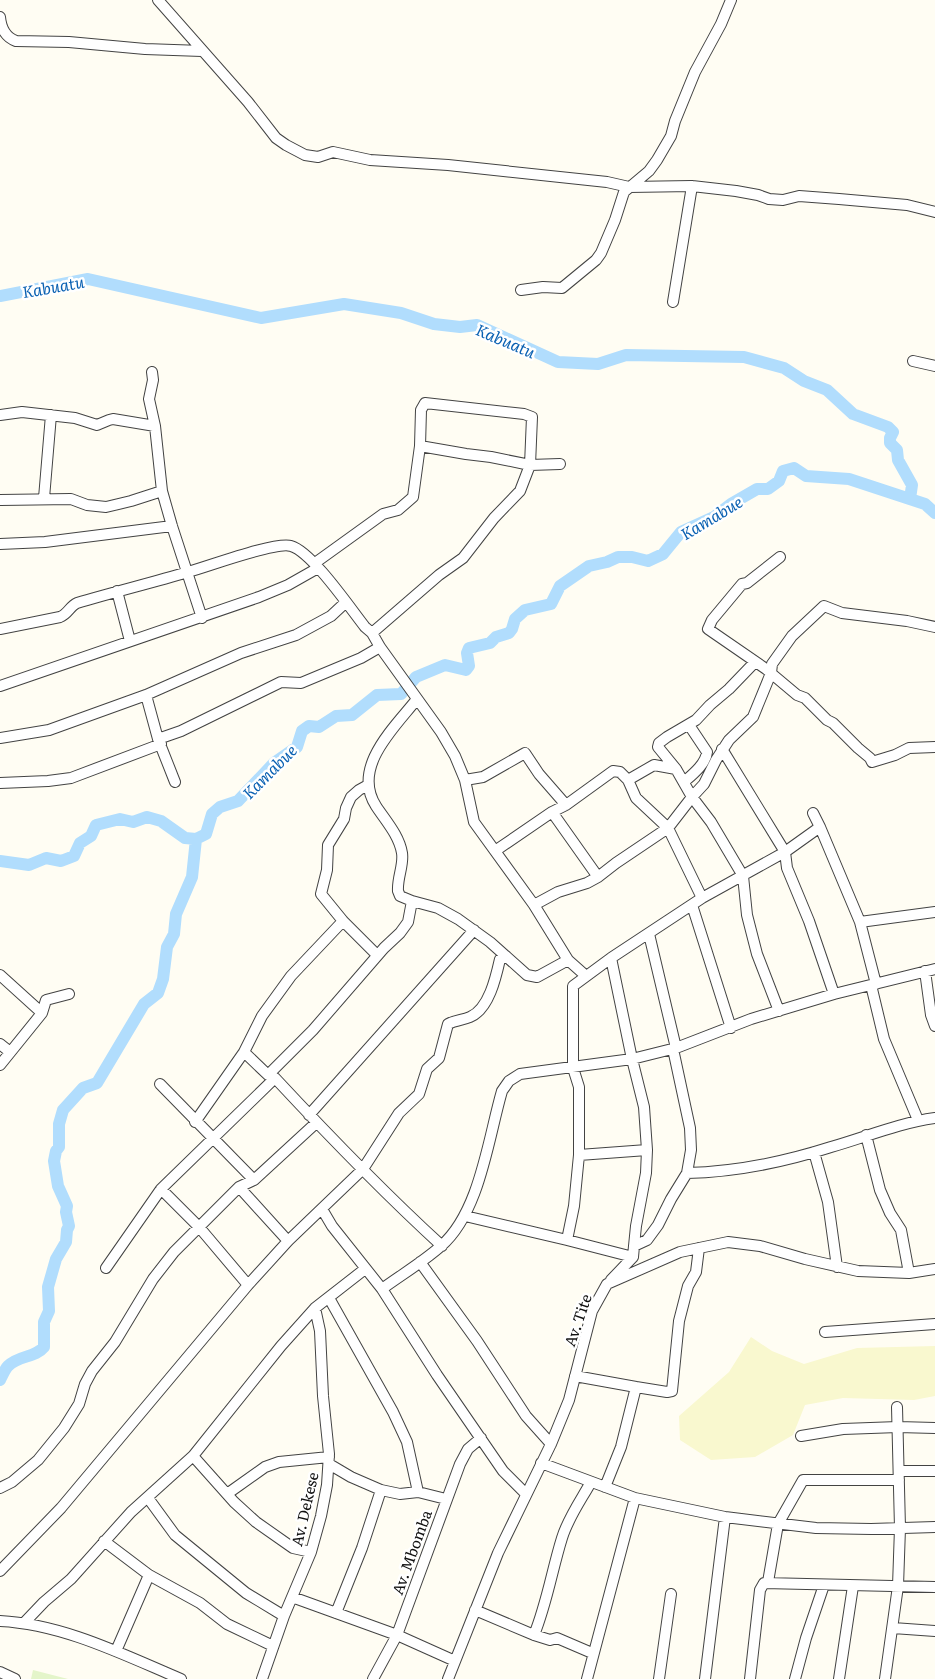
<svg xmlns="http://www.w3.org/2000/svg" width="935" height="1679" viewBox="0 0 935 1679" font-family="Literata,serif">
<style>
.farmland{fill:#f9f8cf}
.pitch{fill:#e4f5ca}
.lines{fill:none;stroke-linecap:round;stroke-linejoin:round}
.river{stroke:#b1ddfd;stroke-width:12}
.minor-casing{stroke:#434343;stroke-width:12}
.minor{stroke:#fff;stroke-width:10}
.labels{text-anchor:middle;dominant-baseline:central;stroke-width:5;stroke-linejoin:round;paint-order:stroke}
.street-label{font-size:15px;fill:#101010;stroke:#fff}
.water-label{font-size:16px;font-style:italic;fill:#0960b2;stroke:#fff}
</style>
<rect width="100%" height="100%" fill="#fffdf3"/>
<path class="farmland" d="M751,1337L772,1351L804,1364L857,1348L935,1346V1396L914,1400L843,1398L805,1405L793,1435L755,1457L711,1460L680,1440L679,1416L729,1372Z"/>
<path class="pitch" d="M33,1670L68,1679H31Z"/>
<g class="lines">
<path class="river" d="M0,296L88,279L261,318L344,304L401,313L434,324L460,327L477,325L558,362L598,364L626,355L744,357L784,368L804,381L827,390L853,414L888,427L893,432L890,438V443L897,450L898,460L912,485L910,499
M0,861L29,865L46,858L61,861L74,856L80,843L91,836L96,825L120,819L133,822L147,817L161,821L185,838L196,839L206,834L212,814L220,807L238,801L274,763L297,747L302,731L309,726L319,727L336,716L352,715L377,695L401,694L416,677L445,665L466,670L469,666L467,653L469,648L490,643L496,637L509,633L512,629L515,619L525,610L551,604L560,586L589,566L607,562L618,557H632L648,561L663,554L681,532L714,517L731,504L757,489H768L779,481L783,471L794,468L806,476L849,479L925,504L935,513
M0,1380C2,1376 5,1369 8,1366C19,1355 35,1358 44,1347V1322L49,1311L48,1287L56,1259L66,1242L67,1230L69,1226L66,1212L67,1206L58,1186L54,1161L56,1151L59,1147V1124L63,1110L83,1088L97,1083L144,1004L158,993L163,979L167,947L174,934L176,914L192,877L196,839"/>
<g class="minor-casing">
<path id="minor" d="M158,0L248,102L276,138L286,145L305,155L318,157L333,152L370,160L448,165L607,182L629,187L692,186L736,191L758,195L769,199L783,200L799,196L839,199L907,205L935,212
M0,17C1,28 5,37 16,41L69,42L145,49L202,51
M521,290L543,287L562,288L596,260L601,253L615,220L624,192L649,171L657,160L671,136L675,121L695,72L721,24L731,0
M673,302L692,186
M913,361L935,366
M152,372L153,380L149,399L155,426L162,491L172,526L202,618
M0,415L22,412L75,418L97,425L109,420L113,419L155,426
M420,446L466,454L491,457L530,465L560,464
M44,498L51,415
M0,500L71,499L87,505L106,507L131,501L162,491
M0,544L45,542L172,526
M780,557L747,583L742,584L712,620L708,629L766,669L797,695L805,698L827,720L833,723L858,748L870,758L872,762L895,755L909,748L935,747
M315,563L383,514L398,510L413,497L420,446L421,410L425,403L524,414L532,417L530,465L520,491L494,518L463,558L439,575L372,633
M117,591L130,641
M0,629L60,617C68,614 70,606 77,603C114,592 151,583 188,572C207,567 276,541 291,546C312,552 350,608 365,627L372,633L380,647L441,732L455,756L465,780L474,822L534,905L568,960L586,976
M755,662L729,689L710,705L696,720L667,737L659,743L658,747L676,769L692,797L711,822L743,876L747,915L757,954L779,1011
M0,686L259,597L288,585L318,568
M146,695L158,739L175,782
M0,738L49,730L146,695L241,653L296,635L331,616L346,602
M158,739L181,731L281,682L301,683L361,658L380,647
M722,749L785,852L787,868L809,921L834,994
M465,780L483,777L525,753L539,774L566,805
M628,780L636,798L668,828L702,898
M684,782C692,775 706,764 707,752L689,725
M0,783L48,781L71,778L161,744
M368,785L359,790L351,797L346,808L344,819L328,845L327,870L321,894L343,921L377,955
M552,812L598,877
M820,827L860,922L876,984
M495,851L552,812L566,805L613,771L620,772L628,780L654,765L676,769
M412,901L438,908L458,919L490,942L527,975L537,977L568,960
M534,905L558,892L587,883L598,877L616,863L668,828L692,797L704,784L716,760L729,740L753,717L771,673L772,664L792,636L824,606L842,613L907,621L935,627
M692,905L731,1028
M860,922L935,912
M649,934L676,1048
M611,958L632,1059L644,1107L647,1150L646,1173L636,1226L634,1246
M925,971L931,1015L935,1026
M0,975L42,1013
M871,985L884,1039L918,1120
M0,1044L10,1052
M244,1052L268,1075L275,1078C329,1136 384,1193 442,1246
M0,1065L42,1013L46,1000L69,994
M268,1075L313,1030L384,948L400,933L408,922L412,901L400,896L398,891C397,878 404,865 402,853C399,835 385,820 376,806C351,767 395,727 417,699
M160,1084L254,1180
M309,1115L474,930
M195,1122L244,1052L262,1016L291,976L343,921
M866,1135L880,1190L890,1213L901,1230L909,1273
M814,1152L828,1202L837,1267
M579,1155L647,1150
M687,1173C736,1172 784,1162 831,1147C866,1137 899,1123 935,1118
M239,1187L288,1241
M161,1189L199,1227L248,1285
M322,1209L332,1226L382,1289L437,1375L503,1471L526,1494
M465,1216L567,1240
M633,1257L567,1240L574,1206L579,1155V1087L573,1068V986L611,958L702,898L785,852L820,827L813,813
M420,1262L477,1341L526,1416L551,1444
M106,1268L161,1189L275,1078
M611,1280L633,1257L634,1246L647,1240L658,1225L671,1199L687,1173L691,1150L690,1128L673,1049
M382,1289C401,1275 423,1262 441,1246C480,1212 488,1139 502,1091L509,1081L520,1074L632,1059L676,1048L751,1019L834,994L935,969
M329,1298L393,1412L407,1442L418,1492
M825,1332L935,1324
M575,1376L636,1387L621,1447L605,1487
M636,1387L667,1392L672,1391L679,1321L688,1286L696,1272L699,1248
M801,1436L843,1429L898,1427L935,1428
M193,1456L234,1502L256,1522L293,1548L311,1552
M541,1463L635,1498L725,1517L816,1528L871,1529L935,1527
M329,1464L351,1477L381,1490L400,1494L418,1492L446,1499
M899,1471H935
M0,1488L12,1482L38,1460L64,1428L79,1404L85,1384L92,1371L115,1342L153,1279L174,1252L239,1187L254,1180L316,1123
M227,1494L265,1467L279,1462L329,1457
M148,1498L175,1535L246,1593L284,1616
M104,1541L149,1575L200,1603L227,1624L273,1646
M0,1571L61,1508L248,1285L288,1241L363,1169L399,1113L419,1094L427,1069L439,1058L448,1024C455,1020 463,1020 470,1017C489,1009 496,977 500,959L506,956
M768,1582L778,1524L803,1480H899
M292,1597L397,1635L455,1661
M475,1610L534,1635L550,1640L557,1638L592,1653
M336,1613L362,1548L381,1490
M0,1621C63,1624 124,1655 181,1679
M24,1623L44,1602L71,1579L131,1512L193,1456L281,1346L315,1308L365,1269
M893,1628L935,1631
M534,1635C547,1603 552,1570 562,1538C568,1518 581,1500 591,1482
M116,1651L149,1575
M0,1672L15,1679
M262,1679L284,1616L311,1552L321,1516L327,1485L329,1454L323,1396L320,1331L315,1308
M373,1679L397,1635L460,1464L468,1449L481,1438
M448,1679L498,1553L551,1444L569,1400L592,1311L607,1284L680,1252L728,1242L760,1246L805,1259L858,1271L909,1273L935,1269
M587,1679L635,1498
M659,1679L671,1594
M705,1679L725,1517
M750,1679L760,1590L764,1583L935,1587
M795,1679L806,1638L824,1585
M839,1679L853,1586
M885,1679L898,1586L900,1528L897,1407"/>
</g>
<use href="#minor" class="minor"/>
</g>
<g class="labels">
<g class="street-label">
<text transform="translate(577 1320) rotate(-71)">Av. Tite</text>
<text transform="translate(304 1509) rotate(-77)">Av. Dekese</text>
<text transform="translate(411 1552) rotate(-70)">Av. Mbomba</text>
</g>
<g class="water-label">
<text transform="translate(53 286) rotate(-10)">Kabuatu</text>
<text transform="translate(506 340) rotate(23)">Kabuatu</text>
<text transform="translate(711 517) rotate(-31)">Kamabue</text>
<text transform="translate(269 771) rotate(-45)">Kamabue</text>
</g>
</g>
</svg>
